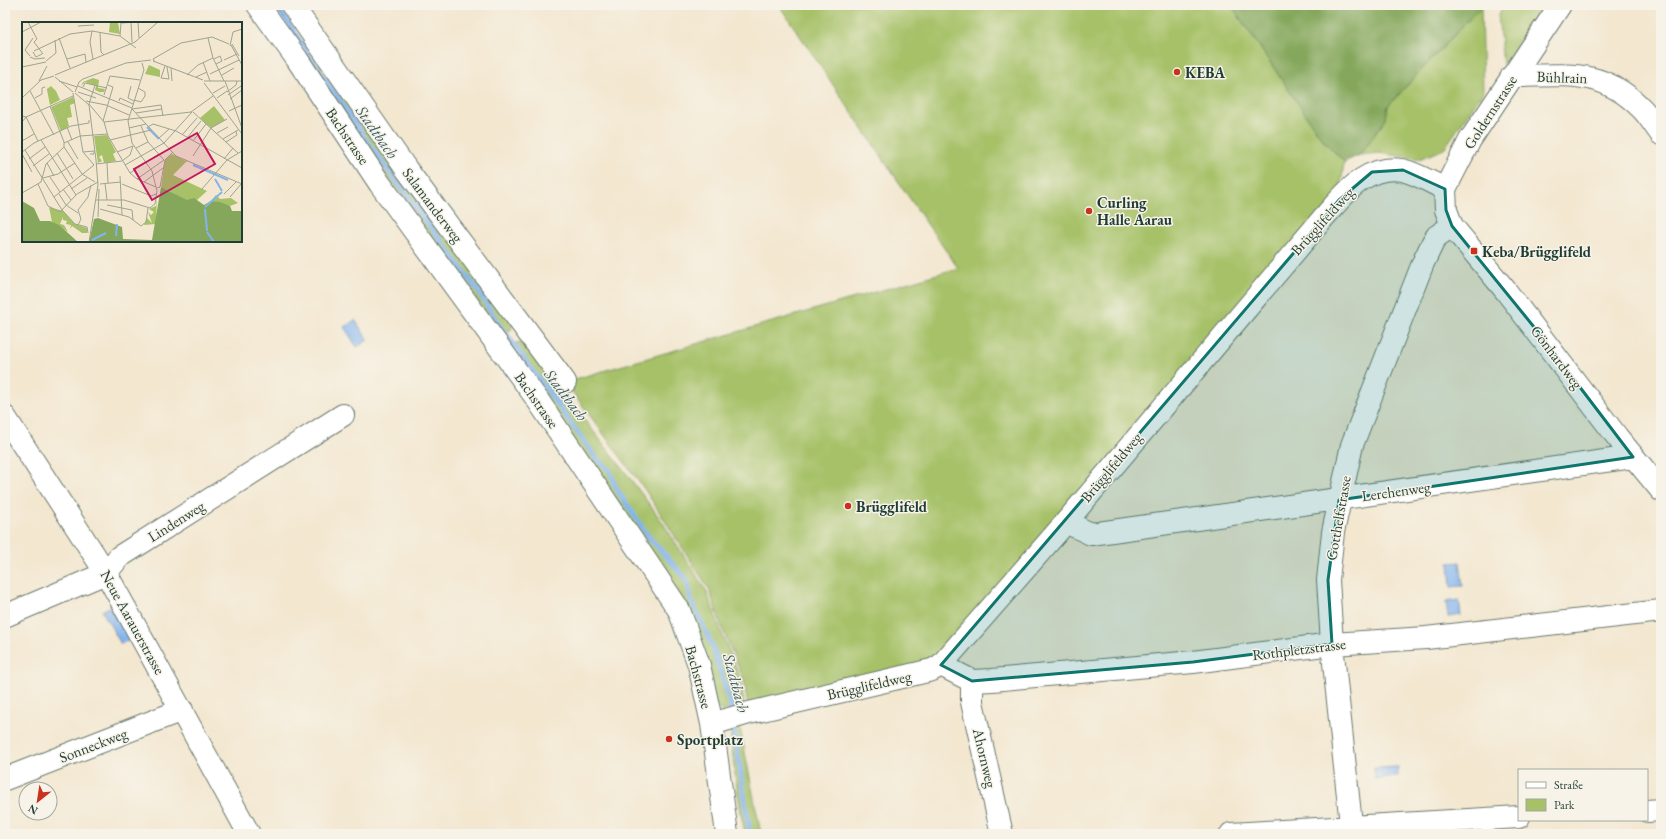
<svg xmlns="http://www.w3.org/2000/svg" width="1666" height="839" viewBox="0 0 1666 839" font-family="'EB Garamond',serif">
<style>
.green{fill:#a6c167;stroke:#627f4e}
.forest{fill:#84a75c;stroke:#527248}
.water{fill:#83b4ef;stroke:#517892}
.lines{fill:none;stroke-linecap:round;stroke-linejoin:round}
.stream{stroke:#83b4ef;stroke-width:5}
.minor-casing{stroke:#69786b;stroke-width:24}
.minor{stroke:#fff;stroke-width:22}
.marked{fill:#0f766e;fill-opacity:0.2;stroke:#0f766e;stroke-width:3;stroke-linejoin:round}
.poi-dot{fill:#c8321e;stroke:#f7f3e8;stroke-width:1.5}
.labels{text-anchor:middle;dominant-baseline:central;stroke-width:3;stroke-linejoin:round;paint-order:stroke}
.poi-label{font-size:15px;font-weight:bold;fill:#1f3d34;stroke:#f7f3e8;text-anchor:start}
.street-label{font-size:15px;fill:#1f3d34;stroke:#f7f3e8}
.water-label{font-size:16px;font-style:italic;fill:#385b63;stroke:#f7f3e8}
.inset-river{fill:none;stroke:#83b4ef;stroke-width:2}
.inset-road{fill:none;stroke:#9ea392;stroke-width:1}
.view{fill:#c2185b;fill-opacity:0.15;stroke:#c2185b;stroke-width:2}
.inset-edge{fill:none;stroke:#1f3d34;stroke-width:2}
</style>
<rect width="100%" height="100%" fill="#f7f3e8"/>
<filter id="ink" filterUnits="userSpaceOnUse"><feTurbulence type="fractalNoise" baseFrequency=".025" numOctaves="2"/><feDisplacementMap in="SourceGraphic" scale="8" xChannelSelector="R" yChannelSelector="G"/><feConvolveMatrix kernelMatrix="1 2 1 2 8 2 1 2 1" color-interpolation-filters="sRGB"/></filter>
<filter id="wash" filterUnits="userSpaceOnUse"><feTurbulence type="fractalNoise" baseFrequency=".012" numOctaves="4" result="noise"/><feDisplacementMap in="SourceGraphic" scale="16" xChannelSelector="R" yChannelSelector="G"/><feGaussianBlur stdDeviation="0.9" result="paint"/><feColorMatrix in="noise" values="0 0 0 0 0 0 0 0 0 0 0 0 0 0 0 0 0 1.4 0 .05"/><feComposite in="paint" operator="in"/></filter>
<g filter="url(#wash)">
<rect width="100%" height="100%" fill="#f3e7d0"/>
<path class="green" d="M779,5H1231L1322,139L1344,162L1339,200L941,665L749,713L744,680L721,625L709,589L645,490L565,382L958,268L923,218Z
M1503,5H1545L1503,65L1498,15Z
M1481,9L1483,92L1444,149L1420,159L1379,153L1360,155L1386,119L1388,106L1474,14Z
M319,57L513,323L511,330L501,333L308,67Z
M520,342L525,344L627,474L661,520L706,590L719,626L741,680L744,707L721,711L716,707L703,658L510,345Z
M740,727L761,834H745C738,799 733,764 730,728Z"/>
<path class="forest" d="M1231,5H1485L1474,14L1388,106L1386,119L1360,155L1344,162L1322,139Z"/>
<path class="water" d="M355,320L368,340L357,347L344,327Z
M1460,562L1463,586L1451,587L1449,563Z
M1459,600L1461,615L1448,617L1446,602Z
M111,606L130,639L121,644L102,611Z
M1398,767V776L1375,779L1374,768Z"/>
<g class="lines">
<path class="stream" d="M276,5L366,140L479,292L498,323L597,459L610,471L616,488L648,536L687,580L691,600L712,645L730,702L731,713
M733,723L750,834"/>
</g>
</g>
<g filter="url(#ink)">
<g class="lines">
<g class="minor-casing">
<path id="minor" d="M258,5L297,59L380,184L537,399L679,610L699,665L712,724L727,834
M292,5L407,170L565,382
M1560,5L1470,140L1445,189L1446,210L1452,226L1506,291L1618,438L1661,490
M1512,76C1563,76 1600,67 1640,107C1648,114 1654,125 1661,134
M5,417L106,573L249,834
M1066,522L1091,534L1633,457
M5,616L106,573L119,557L343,415
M941,665L972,681L992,680L1193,662L1332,644L1426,638L1661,611
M972,681V702L1002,834
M712,724L749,713L932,670L941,665L1066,522L1324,217C1345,194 1366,164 1402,170C1416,173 1432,183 1445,189
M5,779L182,710
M1647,811L1661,810
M1231,834L1519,817
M1352,834L1332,644L1328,580L1333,532L1352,445L1423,263L1433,242L1437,236L1452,226"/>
</g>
<use href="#minor" class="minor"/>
</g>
</g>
<path class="marked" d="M1403,170L1445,189L1446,210L1452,226L1538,332L1633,457L1339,500L1328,580L1332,644L1193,662L972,681L941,665L1339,200L1372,172Z"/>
<g class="poi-dot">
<circle cx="1177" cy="72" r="4"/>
<circle cx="1089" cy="211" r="4"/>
<rect x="1470" y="247" width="8" height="8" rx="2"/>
<circle cx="848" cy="506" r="4"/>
<circle cx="669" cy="739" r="4"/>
</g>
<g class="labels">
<g class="poi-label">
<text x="1185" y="72">KEBA</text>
<text x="1097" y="202">Curling<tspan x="1097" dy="17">Halle Aarau</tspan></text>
<text x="1482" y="251">Keba/Brügglifeld</text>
<text x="856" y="506">Brügglifeld</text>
<text x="677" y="739">Sportplatz</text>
</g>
<g class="street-label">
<text transform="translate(1562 77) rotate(2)">Bühlrain</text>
<text transform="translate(1490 112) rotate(-57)">Goldernstrasse</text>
<text transform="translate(348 136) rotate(56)">Bachstrasse</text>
<text transform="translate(433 205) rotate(53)">Salamanderweg</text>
<text transform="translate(1322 221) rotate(-48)">Brügglifeldweg</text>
<text transform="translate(1557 357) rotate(53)">Gönhardweg</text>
<text transform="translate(537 400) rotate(55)">Bachstrasse</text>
<text transform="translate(1111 467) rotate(-50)">Brügglifeldweg</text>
<text transform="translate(1396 491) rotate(-8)">Lerchenweg</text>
<text transform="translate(1338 518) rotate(-80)">Gotthelfstrasse</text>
<text transform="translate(176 521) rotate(-32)">Lindenweg</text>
<text transform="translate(133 622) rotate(61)">Neue Aarauerstrasse</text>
<text transform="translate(1299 649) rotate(-7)">Rothpletzstrasse</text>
<text transform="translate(699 677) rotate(75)">Bachstrasse</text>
<text transform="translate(869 685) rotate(-13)">Brügglifeldweg</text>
<text transform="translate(93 745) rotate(-21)">Sonneckweg</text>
<text transform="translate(985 758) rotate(77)">Ahornweg</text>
</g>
<g class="water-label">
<text transform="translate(377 132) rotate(55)">Stadtbach</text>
<text transform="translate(566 395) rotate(53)">Stadtbach</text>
<text transform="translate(736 683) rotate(75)">Stadtbach</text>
</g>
</g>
<g transform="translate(22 22)">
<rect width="220" height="220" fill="#f3e7d0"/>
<path d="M88,0L96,1L98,12L87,10ZM127,43L138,48V55L123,52ZM71,56L77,58L76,66L83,67L82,70H77L82,72L73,68L74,64L63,60L59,64L61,60ZM24,63L25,67L29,64L34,69L38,78L28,83ZM51,75L53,81L48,83L50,95L45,96L47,104L39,109L29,85ZM192,84L203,98L189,106L178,96ZM85,113L94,130L91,132L94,139L82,141L80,133L77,135L80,139L76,141L72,114ZM150,132L166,140H164L151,153L185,169L175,178H164L139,165L143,138ZM135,172L134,202L122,203L125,196L130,201L126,190L129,193L132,190L127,187L134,184ZM194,173L198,177L209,176L216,181L208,184L189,179ZM27,185L41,189L53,202L65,206V211H60L50,204L48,207L49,203L44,202L45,199L41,198V195L38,202L42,203L46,210L30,200Z" fill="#a6c167"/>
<path d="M139,165L165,178L172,176L182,183L189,179L198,180L208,184L210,189H220V220H67L72,197L76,196L100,205L101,217L130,218ZM0,179L12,186L18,199H28L37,203L56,220H0Z" fill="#84a75c"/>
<path class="inset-river" d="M125,105L137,117M171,143L206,158M193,157L200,169M183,185L200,170M183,187L185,209M185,210L192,220M94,214L95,202M70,218L84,211"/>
<path class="inset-road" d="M6,0L15,17M109,0L110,20M99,1L116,0L117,16M56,4L72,3M0,10L19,0M78,11L79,30L82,33M98,14L99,1M37,16L48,46M186,16L191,36L202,59M15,17L12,20L21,32M210,22L217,34M209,23L220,43M208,24L211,10L220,7M12,29L48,12L70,9M11,30L14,35L20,32M8,34L3,28L11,16M8,35L13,37L23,36M45,37L63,32L64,40M71,37L68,20L70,9L98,14L114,26M192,37L198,34L200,39L194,42M202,38L215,32M24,39L34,31L33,18M131,39L181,58M133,40L131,37L159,21L190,15L207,22M181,40L188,59M120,41L122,48L106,99L110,121L130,149L134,165M143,44L139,56L147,57L145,45M0,45L24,40M149,46L150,59M188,52L217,38M33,53L113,20L136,0M165,53L176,43L191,36M200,53L212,46M33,55L51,70M174,55L185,50M17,59L25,44M37,59L55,65M182,59H220M203,59L220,106M182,61L220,112M73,63L67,82L82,100L86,114L108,151L115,157L134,165L135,169L133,182L128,186L102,178H74M56,64L110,86M109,64L106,76L112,79M61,65L63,61L85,66M8,69L32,113M53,70L57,60L61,57L104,41L129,38M56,70L74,76M205,70L214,63L215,59M53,71L67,83L74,138L76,163L67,220M191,71L203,64M82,73L88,54L118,58M206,73L219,64M0,76L19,58L32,54M13,76L20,72V66L23,65M195,76L205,69M208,77L220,68M112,78L119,80L123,74V70L116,66M64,79L84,83L107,93M97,79L98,76L111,82M110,87L154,134L220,162M110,87L139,83L141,94M207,89L220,83M171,90L216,131M114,91L140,87M0,94L4,95L16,119M81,99L91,65L86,63M0,100L4,95L51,74M82,100L169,90L191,74M119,104L126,120L142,138M45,105L50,118M126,105L131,102L154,109L220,146M107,106L124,102M195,111L206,105M160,113L175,96M137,116L147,107M165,116L179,99M201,117L216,108M19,118L54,173M88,118L129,108M0,119L12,112M171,119L184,102M46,120L56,137M204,120L215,113L214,109M42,121L58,114L85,112M42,125L60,152L73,160M114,126L126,120M3,128L40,188L53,202L65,205L66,211M0,130L12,121L49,104L67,101V98M61,130L72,129V132H68M95,130L111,124M35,131L51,157M0,132L10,150M171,134L189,106L205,97M7,137L23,125M202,137L211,126M25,141L32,154M85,141L86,161M74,142L100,139L108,133L111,124M103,143L142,121L170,90M11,144L27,132M108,151L137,132M98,154L100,193M28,155L38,170M21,156L36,152L53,141M115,157L142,138M122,160L141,146M83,161L85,178M16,162L26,184L38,190L55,172L76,160M78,162L99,160M100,162L129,174L134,172M135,166L138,165L143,138L151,130M41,167L49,178M49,167L65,156M180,167L205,138L220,129M0,171L19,160L24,142L42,125V120L28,84M37,172L44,183L56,191M202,172L214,160M32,175L72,143L61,130L51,71M208,175L220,161M85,183L110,188L111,198M78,187L107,195L119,204L124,200L126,186M76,195L77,167M56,203L59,197L56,188L66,175L69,163"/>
<path class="view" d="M175,111L193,142L130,178L112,147Z"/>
<rect width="220" height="220" class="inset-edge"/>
</g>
<rect width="1666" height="839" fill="none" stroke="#f7f3e8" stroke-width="20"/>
<rect x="1518" y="769" width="130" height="52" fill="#f7f3e8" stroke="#a1aaa0"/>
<rect x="1526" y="782" width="20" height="6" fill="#ffffff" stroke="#a1aaa0"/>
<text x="1554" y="789" font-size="12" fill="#1f3d34">Straße</text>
<rect x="1526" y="799" width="20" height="12" fill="#a6c167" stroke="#a1aaa0"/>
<text x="1554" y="809" font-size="12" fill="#1f3d34">Park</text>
<g transform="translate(38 801) rotate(210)"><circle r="19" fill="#f7f3e8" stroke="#a1aaa0"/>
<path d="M0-3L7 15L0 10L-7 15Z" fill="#c8321e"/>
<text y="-6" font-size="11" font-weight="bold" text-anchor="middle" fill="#1f3d34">N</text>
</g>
</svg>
